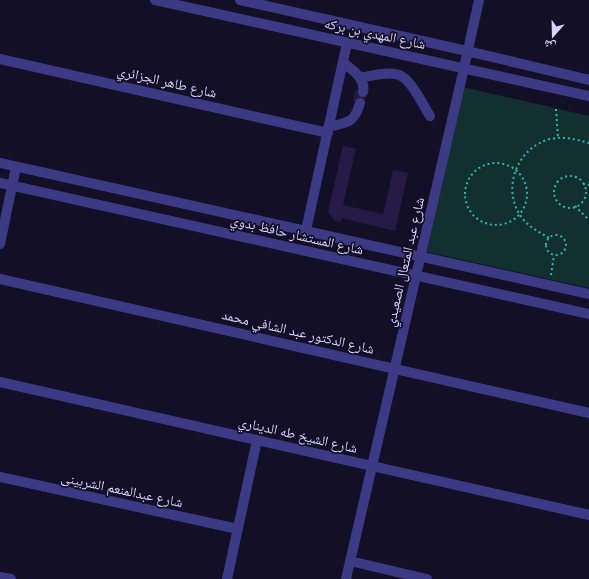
<svg xmlns="http://www.w3.org/2000/svg" width="589" height="579" viewBox="0 0 589 579" font-family="Karla,'Noto Naskh Arabic',sans-serif">
<style>
.green{fill:#12302f}
.building{fill:#241b47}
.lines{fill:none;stroke-linecap:round;stroke-linejoin:round}
.path{stroke:#2fb8b0;stroke-width:2;stroke-dasharray:2 3;stroke-linecap:butt}
.minor{stroke:#3d3a85;stroke-width:10}
.labels{text-anchor:middle;dominant-baseline:central;stroke-width:3.5;stroke-linejoin:round;paint-order:stroke}
.street-label{font-size:14px;fill:#d9d4ff;stroke:#130f26}
</style>
<rect width="100%" height="100%" fill="#130f26"/>
<path class="green" d="M463,87L589,116V288L427,252Z"/>
<path class="building" d="M356,90L367,93L364,104L353,101Z
M343,146L356,149L343,205L383,214L393,170L408,173L395,231L341,218V222L334,220L328,212Z"/>
<g class="lines">
<path class="path" d="M556,109L558,138
M465 194a31 31 0 1 1 62 0a31 31 0 1 1-62 0Z
M554 192a16 16 0 1 1 32 0a16 16 0 1 1-32 0Z
M583,184L589,185
M575,206L589,220
M546 245a10 10 0 1 1 20 0a10 10 0 1 1-20 0Z
M549,238C539,232 529,227 522,218C501,190 516,148 550,139C563,136 576,139 589,143
M551,275L554,255"/>
<path class="minor" d="M155,0L589,96
M240,0L467,51L589,80
M0,59L328,133
M343,62C352,70 366,78 363,92
M360,78C371,76 384,72 395,74C410,75 422,104 430,116
M328,127C347,122 354,124 360,103
M0,163L589,294
M0,183L589,314
M306,230L347,43
M0,244L16,167
M0,279L589,413
M0,382L589,515
M0,477L238,529
M350,561L427,579
M0,577L11,579
M227,579L257,440
M346,579L464,68L479,0"/>
</g>
<g class="labels">
<g class="street-label">
<text transform="translate(375 34) rotate(12)">شارع المهدي بن بركه</text>
<text transform="translate(167 82) rotate(13)">شارع طاهر الجزائري</text>
<text transform="translate(297 235) rotate(13)">شارع المستشار حافظ بدوي</text>
<text transform="translate(405 262) rotate(-77)">شارع عبد المتعال الصعيدي</text>
<text transform="translate(298 332) rotate(13)">شارع الدكتور عبد الشافي محمد</text>
<text transform="translate(298 435) rotate(13)">شارع الشيخ طه الديناري</text>
<text transform="translate(122 490) rotate(12)">شارع عبدالمنعم الشربينى</text>
</g>
</g>
<g transform="translate(553 36) rotate(200)" stroke="#130f26" stroke-width="3" paint-order="stroke">
<path d="M0-3L7 15L0 10L-7 15Z" fill="#d9d4ff"/>
<text y="-6" font-size="11" font-weight="bold" text-anchor="middle" fill="#d9d4ff">ش</text>
</g>
</svg>
